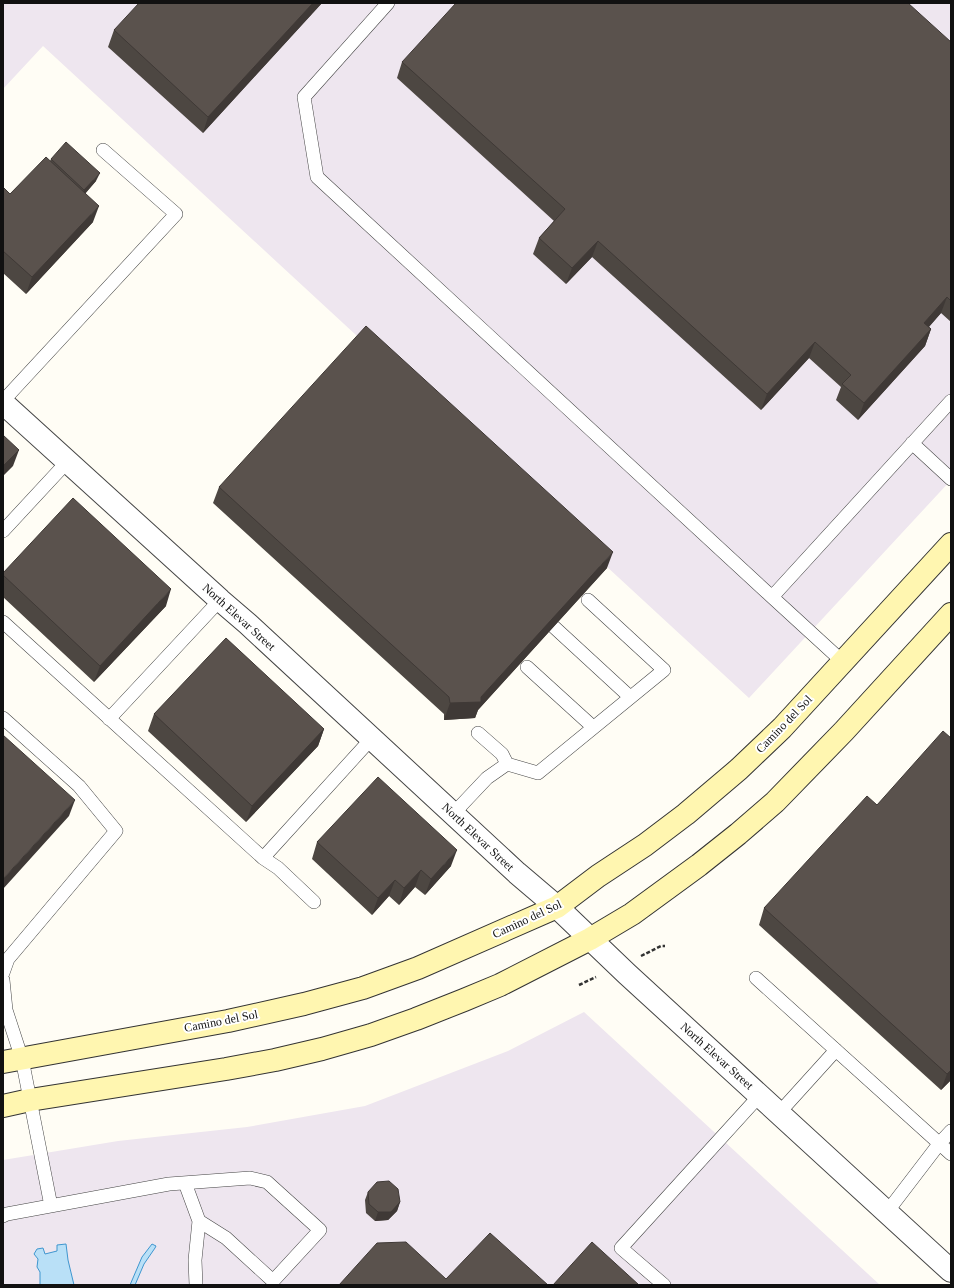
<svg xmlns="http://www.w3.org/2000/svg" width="954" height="1288" viewBox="0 0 954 1288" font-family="'Times New Roman',serif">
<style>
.industrial{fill:#eee6ef}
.water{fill:#b9e0f7;stroke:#3f96cf}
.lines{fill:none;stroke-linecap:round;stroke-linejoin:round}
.lane-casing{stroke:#444;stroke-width:14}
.street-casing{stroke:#444;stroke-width:24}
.secondary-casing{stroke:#333;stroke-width:24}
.path{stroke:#333;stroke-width:2.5;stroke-dasharray:4 2;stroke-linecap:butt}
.lane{stroke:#fff;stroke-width:13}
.street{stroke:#fff;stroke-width:22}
.secondary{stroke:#fff6b0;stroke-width:22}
.wall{fill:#4d4742}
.shaded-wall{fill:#3f3936}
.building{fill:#5a524d;stroke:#3f3936}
.labels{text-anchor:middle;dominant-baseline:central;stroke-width:4;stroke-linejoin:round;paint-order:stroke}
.street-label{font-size:12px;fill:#111;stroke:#fff}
</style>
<rect width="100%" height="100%" fill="#fffdf5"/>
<path class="industrial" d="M3,3H951V480L749,698L43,46L3,89Z
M584,1012L880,1285H3V1160L118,1141L247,1127L365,1106L508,1051Z"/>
<path class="water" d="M66,1244L68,1260L74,1285H40V1272L37,1267L38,1259L34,1254L37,1249L43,1248L45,1254L57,1251V1245Z
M152,1244L156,1246L155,1248L144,1264L135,1285H130L142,1257Z"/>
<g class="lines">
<g class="lane-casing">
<path id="lane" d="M388,3L304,97L317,177L772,597
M3,401L176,214L103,150
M912,443L951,479
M3,531L67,462
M3,622L263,858L372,738
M554,627L630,697
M843,662L772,597L951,401
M527,667L593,727
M3,718L79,786L116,831L8,959L3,973
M109,719L220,600
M478,733L502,754L507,764
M453,814L487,778L507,764L538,773L664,670L588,600
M263,858L278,868L314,902
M756,978L951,1154
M3,980L6,1010L22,1059L51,1206
M779,1113L836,1050
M887,1212L939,1144L951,1131
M3,1216L7,1214L169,1184L250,1178L267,1182L320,1230L273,1281L226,1238L199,1221L185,1183
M196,1285L195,1260L199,1221
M664,1285L621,1248L760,1095"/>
</g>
<g class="street-casing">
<path id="street" d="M3,403L220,600L248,624L517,873L557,907L627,974L951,1271"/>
</g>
<g class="secondary-casing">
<path id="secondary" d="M3,1062L228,1021L304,1004L363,988L418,968L557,907L598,876L645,845L686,814L739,769L782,728L951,544
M3,1106L30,1100L226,1069L275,1060L322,1049L371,1035L416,1019L464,1000L500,985L590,939L632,914L699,865L738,834L775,802L844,731L951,614"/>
</g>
<path class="path" d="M641,956L661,946H665
M579,985L596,977"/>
<use href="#lane" class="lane"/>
<use href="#street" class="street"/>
<use href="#secondary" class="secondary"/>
</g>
<path class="wall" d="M322,3L203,133L108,47L114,30Z
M951,42V322L941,313L929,327L931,329L925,346L858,420L836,400L841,387L809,358L761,410L592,257L566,284L533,254L539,238L554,221L397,78L402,62Z
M51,159L96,181L85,194L93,222L26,294L3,273V187L10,194L50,161Z
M219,487L607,568L478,710L475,718L444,720V714L213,503Z
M3,573L166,606L94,682L3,597Z
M154,714L324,729L318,746L246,822L148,731Z
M951,738V1080L941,1090L759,925L764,908L877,805Z
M317,842L451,866L425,895L415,887L399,905L389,896L372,915L312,859Z
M368,1192L400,1202L397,1211L388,1220L375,1221L366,1213L365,1200Z"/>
<path class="shaded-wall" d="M313,3H322L203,133L208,117Z
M100,173L96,181L81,198L84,190Z
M99,206L93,222L26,294L32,277Z
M598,241L592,257L566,284L572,268Z
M947,297L941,313L918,339L924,323Z
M931,329L925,346L858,420L864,403Z
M815,342L809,358L761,410L767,394Z
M19,450L13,466L3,476V466Z
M613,552L607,568L478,710L475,718L444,720L450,703L481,697Z
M171,589L166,606L94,682L100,666Z
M324,729L318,746L246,822L252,806Z
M75,800L69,816L3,889V879Z
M457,850L451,866L425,895L431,879Z
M421,870L415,887L399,905L404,888Z
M395,880L389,896L372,915L378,898Z
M951,1070V1080L941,1090L947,1074Z
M400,1202L397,1211L388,1220L375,1221L378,1212Z"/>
<path class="building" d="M139,3H313L208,117L114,30Z
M456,3H908L951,42V301L947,297L924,323L931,329L864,403L842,384L851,375L815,342L767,394L598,241L572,268L539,238L565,209L402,62Z
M66,142L100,173L84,190L51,159Z
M46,157L99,206L32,277L3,251V187L10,194Z
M366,326L613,552L481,697V702L450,703L449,697L219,487Z
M3,435L19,450L3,466Z
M73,498L171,589L100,666L3,575V573Z
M226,638L324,729L252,806L154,714Z
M943,731L951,738V1070L947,1074L764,908L867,796L877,805Z
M3,735L75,800L3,879Z
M378,777L457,850L431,879L421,870L404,888L395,880L378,898L317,842Z
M389,1181L398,1189L400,1202L391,1212H378L369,1204L368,1192L377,1182Z
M490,1233L548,1285H339L377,1243L406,1242L446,1279Z
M592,1242L639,1285H553Z"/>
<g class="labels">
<g class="street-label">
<text transform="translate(239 617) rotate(42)">North Elevar Street</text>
<text transform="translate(784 724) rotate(-46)">Camino del Sol</text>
<text transform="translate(478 837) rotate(43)">North Elevar Street</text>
<text transform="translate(527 919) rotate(-25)">Camino del Sol</text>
<text transform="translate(221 1021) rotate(-11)">Camino del Sol</text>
<text transform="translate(717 1056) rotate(42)">North Elevar Street</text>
</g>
</g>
<rect width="954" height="1288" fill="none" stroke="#111111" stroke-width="8"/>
</svg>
